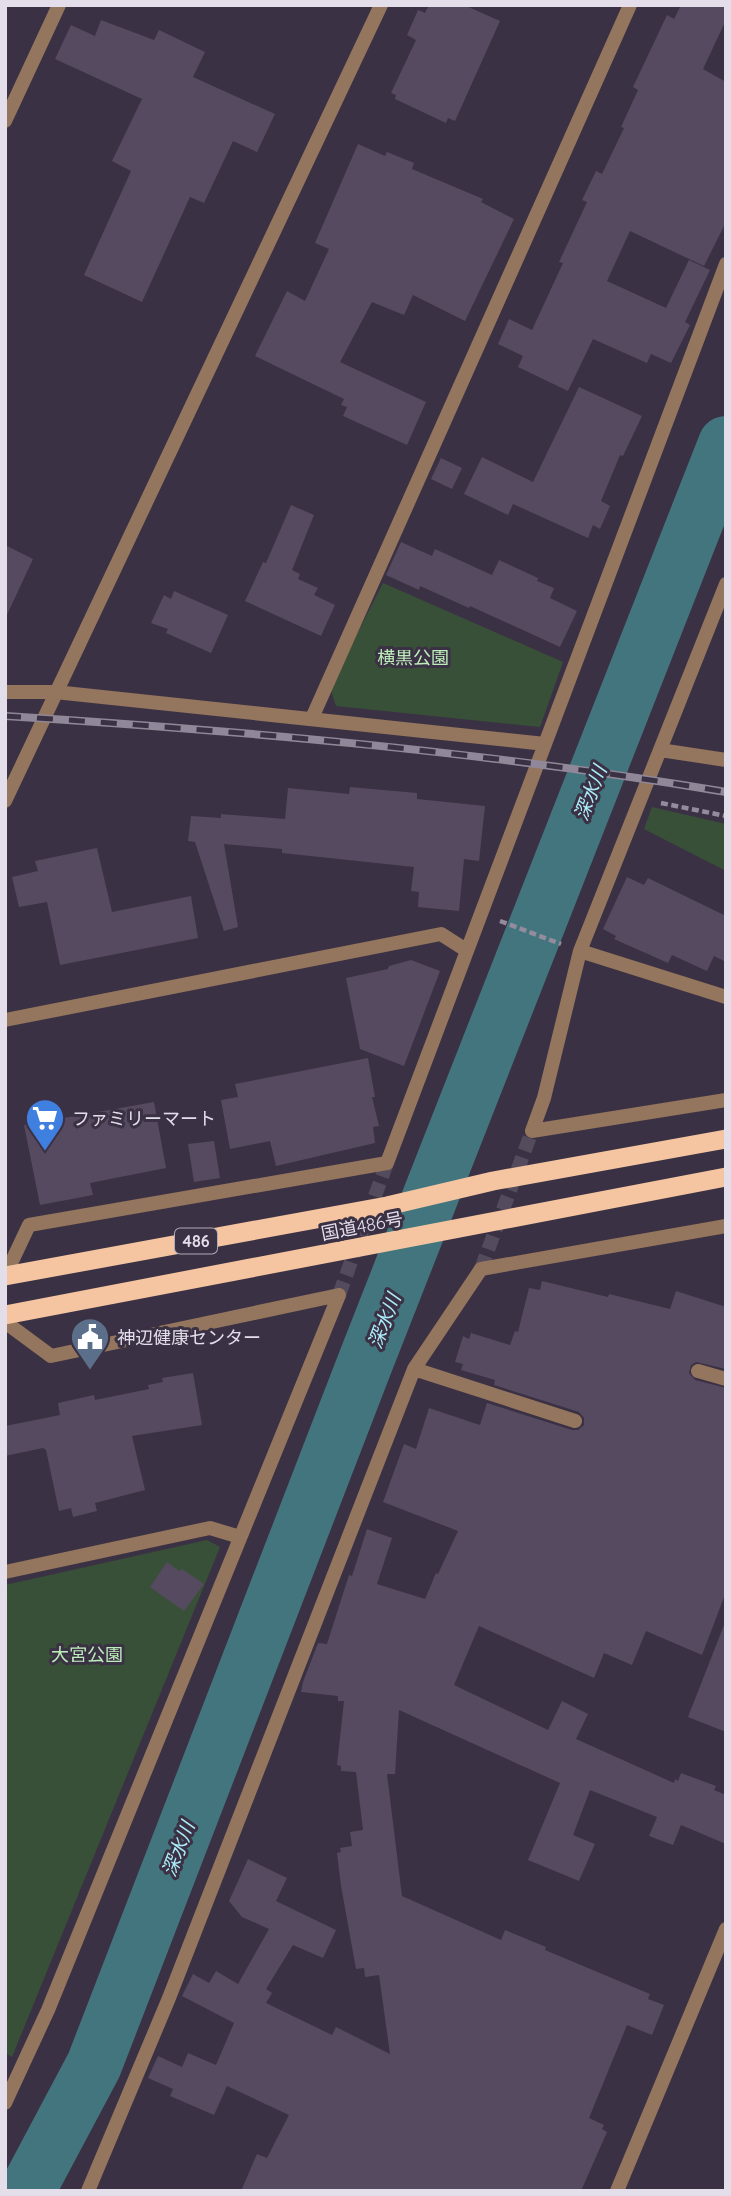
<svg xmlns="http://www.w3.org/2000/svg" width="731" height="2196" viewBox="0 0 731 2196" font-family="Quicksand,'Noto Sans JP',sans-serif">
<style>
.green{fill:#395038}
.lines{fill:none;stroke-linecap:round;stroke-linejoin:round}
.river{stroke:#43757e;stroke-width:56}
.building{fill:#554a5f}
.minor-tunnel{stroke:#544b5d;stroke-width:14;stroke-dasharray:14 7;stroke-linecap:butt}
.path{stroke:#948c9c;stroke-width:4.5;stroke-dasharray:7 3.5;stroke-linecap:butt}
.minor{stroke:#94755d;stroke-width:14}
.tertiary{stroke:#94755d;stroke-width:14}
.trunk{stroke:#f4c5a0;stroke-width:19}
.rail-casing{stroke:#908898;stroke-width:8}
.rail{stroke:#3b3144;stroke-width:5;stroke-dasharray:16;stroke-linecap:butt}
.labels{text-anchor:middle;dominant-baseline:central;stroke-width:6;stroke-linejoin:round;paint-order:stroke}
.shield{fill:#3b3144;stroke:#b1aab9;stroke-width:2}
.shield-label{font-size:16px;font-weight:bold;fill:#e4deeb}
.park-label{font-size:18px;fill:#bdedba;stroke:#3b3144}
.poi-label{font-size:18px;fill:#e4deeb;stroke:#3b3144;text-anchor:start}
.street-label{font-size:18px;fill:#e4deeb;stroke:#3b3144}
.water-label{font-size:19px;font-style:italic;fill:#abedfa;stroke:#3b3144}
</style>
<rect width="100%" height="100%" fill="#3b3144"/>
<path class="green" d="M383,583L563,662L540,727L336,706L330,687Z
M652,807L726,824V871L644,829Z
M207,1540L220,1547L12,2057L5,2053V1585Z"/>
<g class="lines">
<path class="river" d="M27,2191L94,2065L365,1363L726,444"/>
</g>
<path class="building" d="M429,5H464L500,21L455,121L448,118L446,123L395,99L396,95L391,93L416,40L407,35L418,10L425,13Z
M681,5H726V20L703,69L726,82V222L704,266L630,231L607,281L666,308L689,260L710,270L685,322L690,325L671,363L651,354L647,363L593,339L568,391L518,367L523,356L498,344L509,319L532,330L563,263L559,262L587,202L582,200L596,171L602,174L624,128L621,127L638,90L633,87L667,15L674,19Z
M101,20L154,40L159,30L205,52L193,77L275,114L257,152L233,141L204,203L190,197L142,302L84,275L131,171L112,161L142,99L55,59L71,25L95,36Z
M358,144L385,156L387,152L414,163L412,169L483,199L481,202L514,219L465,321L413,295L404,315L372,302L340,362L426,402L407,445L343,416L347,407L341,405L344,399L255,356L287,291L305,301L329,249L315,243Z
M579,387L642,416L623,456L620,455L601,501L610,506L600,529L593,525L588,538L513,504L508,515L464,494L482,457L533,482Z
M441,458L462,468L452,489L431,479Z
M291,505L314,515L292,570L300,574L298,579L318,588L314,595L335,605L321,636L245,601L263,562L266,563Z
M401,542L432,556L435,549L492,575L499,560L538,578L537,581L554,588L550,598L577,611L560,647L470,606L469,608L420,586L419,590L386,575Z
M5,545L33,559L5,619Z
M174,591L228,615L211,653L166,633L168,629L151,623L164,595L171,599Z
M350,787L417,793V799L485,806L479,861L464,859L459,911L418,907L419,892L411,891L414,867L282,853V849L224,844L238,927L224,931L195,842L188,841L191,816L221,818V814L285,819L288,788L349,794Z
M97,848L112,912L191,896L198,938L60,965L47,902L19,907L12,877L38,871L35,861Z
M627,877L644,885L648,878L726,916V962L714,956L707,971L672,955L668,963L614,939L616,936L603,929Z
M411,960L440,971L404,1066L360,1049L346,978L388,969L389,966Z
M368,1058L375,1097H372L379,1126L373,1127L375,1143L276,1166L270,1141L230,1149L221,1100L238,1097L235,1084Z
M154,1102L166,1168L90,1183L93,1195L40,1205L24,1125Z
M214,1141L220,1178L194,1182L188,1144Z
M542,1281L608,1297L609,1294L670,1309L676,1291L726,1307V1369L696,1362L691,1365L689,1373L695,1380L726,1388V1592L702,1655L646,1631L632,1665L604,1653L594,1678L479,1626L454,1685L548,1730L562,1701L588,1714L576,1739L674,1783L675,1779L678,1781L681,1773L716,1786L714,1790L726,1795V1844L681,1825L673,1845L649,1836L657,1817L590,1790L573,1835L595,1844L579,1881L528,1860L560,1783L399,1710L395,1774H387L402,1896L501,1940L505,1930L546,1947L545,1950L650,1994L648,1999L664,2005L652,2035L627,2025L589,2118L604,2125L602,2129L607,2132L581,2191H241L257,2154L267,2158L289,2115L227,2086L214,2115L170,2096L173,2089L148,2078L158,2056L182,2067L188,2053L216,2065L234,2023L182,1996L193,1974L209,1983L216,1971L238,1984L269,1929L242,1917L229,1901L248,1859L287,1878L276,1901L336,1930L323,1958L293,1945L266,1989L272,1993L266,2003L332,2035L336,2027L390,2054L379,1975L365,1977L364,1968L356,1969L341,1886L337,1853L341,1852L340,1848L352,1846L350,1832L363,1830L356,1772L341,1771V1766L337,1765L344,1701H338V1696L301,1692L303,1682L318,1643L327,1644L349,1575L352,1576L367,1529L392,1538L377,1584L425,1599L436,1573L438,1574L458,1531L383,1502L404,1444L416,1449L429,1408L480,1425L487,1403L572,1430H578L584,1425V1418L579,1412L494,1385L495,1380L461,1370L463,1364L455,1362L463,1336L469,1339L471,1333L510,1345L515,1331L518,1332L529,1288L540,1290Z
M193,1373L202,1425L132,1436L145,1490L95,1503L97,1511L73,1517L71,1508L59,1511L46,1450L43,1448L5,1456V1426L60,1415L58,1403L94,1395L95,1400L149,1389L148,1385L163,1382L162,1378Z
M167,1562L179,1571L182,1569L204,1584L184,1611L150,1587Z
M724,1625H726V1732L688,1717Z"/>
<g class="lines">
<path class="minor-tunnel" d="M481,1269L532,1131
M339,1295L387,1163"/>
<path class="path" d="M661,803L726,816
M500,921L561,944"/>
<path class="minor" d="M5,121L59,5
M726,584L580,951L544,1098L532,1131L726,1100
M5,692H55L545,744
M312,718L630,5
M660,750L726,760
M580,951L726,997
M5,1020L441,934L466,950
M5,1276L29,1225L387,1163L726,264
M5,1322L51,1356L339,1295
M414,1369L575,1421
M698,1371L726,1379
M5,1572L210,1528L240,1537
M5,2103L48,2010L339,1295
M88,2191L169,1998L414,1369L481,1269L726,1226
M617,2191L726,1929"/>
<path class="tertiary" d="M5,801L381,5"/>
<path class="trunk" d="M5,1276L387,1206L493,1181L726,1139
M5,1315L726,1177"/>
<g class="rail-casing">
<path id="rail" d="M5,716C247,731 487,752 726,792"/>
</g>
<use href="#rail" class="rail"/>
</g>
<defs>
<g id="supermarket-pin" transform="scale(2.0125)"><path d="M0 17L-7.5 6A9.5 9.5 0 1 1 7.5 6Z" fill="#3f7fe0" stroke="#3b3144"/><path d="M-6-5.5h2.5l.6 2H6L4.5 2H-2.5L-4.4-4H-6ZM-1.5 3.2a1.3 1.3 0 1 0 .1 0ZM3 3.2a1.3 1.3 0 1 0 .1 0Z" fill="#fff"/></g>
<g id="civic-pin" transform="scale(2.0125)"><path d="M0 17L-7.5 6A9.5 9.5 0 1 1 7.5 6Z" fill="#5c6f8a" stroke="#3b3144"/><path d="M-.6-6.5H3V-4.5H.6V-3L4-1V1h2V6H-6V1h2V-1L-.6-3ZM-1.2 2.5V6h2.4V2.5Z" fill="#fff"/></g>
</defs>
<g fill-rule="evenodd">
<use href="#supermarket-pin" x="45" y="1118"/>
<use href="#civic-pin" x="90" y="1337"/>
</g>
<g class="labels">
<rect class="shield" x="175" y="1228.5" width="42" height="25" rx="5"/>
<g class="shield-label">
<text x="196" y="1241">486</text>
</g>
<g class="park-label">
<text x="413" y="657">横黒公園</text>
<text x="87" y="1654">大宮公園</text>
</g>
<g class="poi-label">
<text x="72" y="1118">ファミリーマート</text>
<text x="117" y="1337">神辺健康センター</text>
</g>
<g class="street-label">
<text transform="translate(362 1226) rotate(-11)">国道486号</text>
</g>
<g class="water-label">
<text transform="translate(590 793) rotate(-69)">深水川</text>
<text transform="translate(384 1321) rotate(-69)">深水川</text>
<text transform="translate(178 1849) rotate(-69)">深水川</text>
</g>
</g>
<rect width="731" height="2196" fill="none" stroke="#e4deeb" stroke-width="14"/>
</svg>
